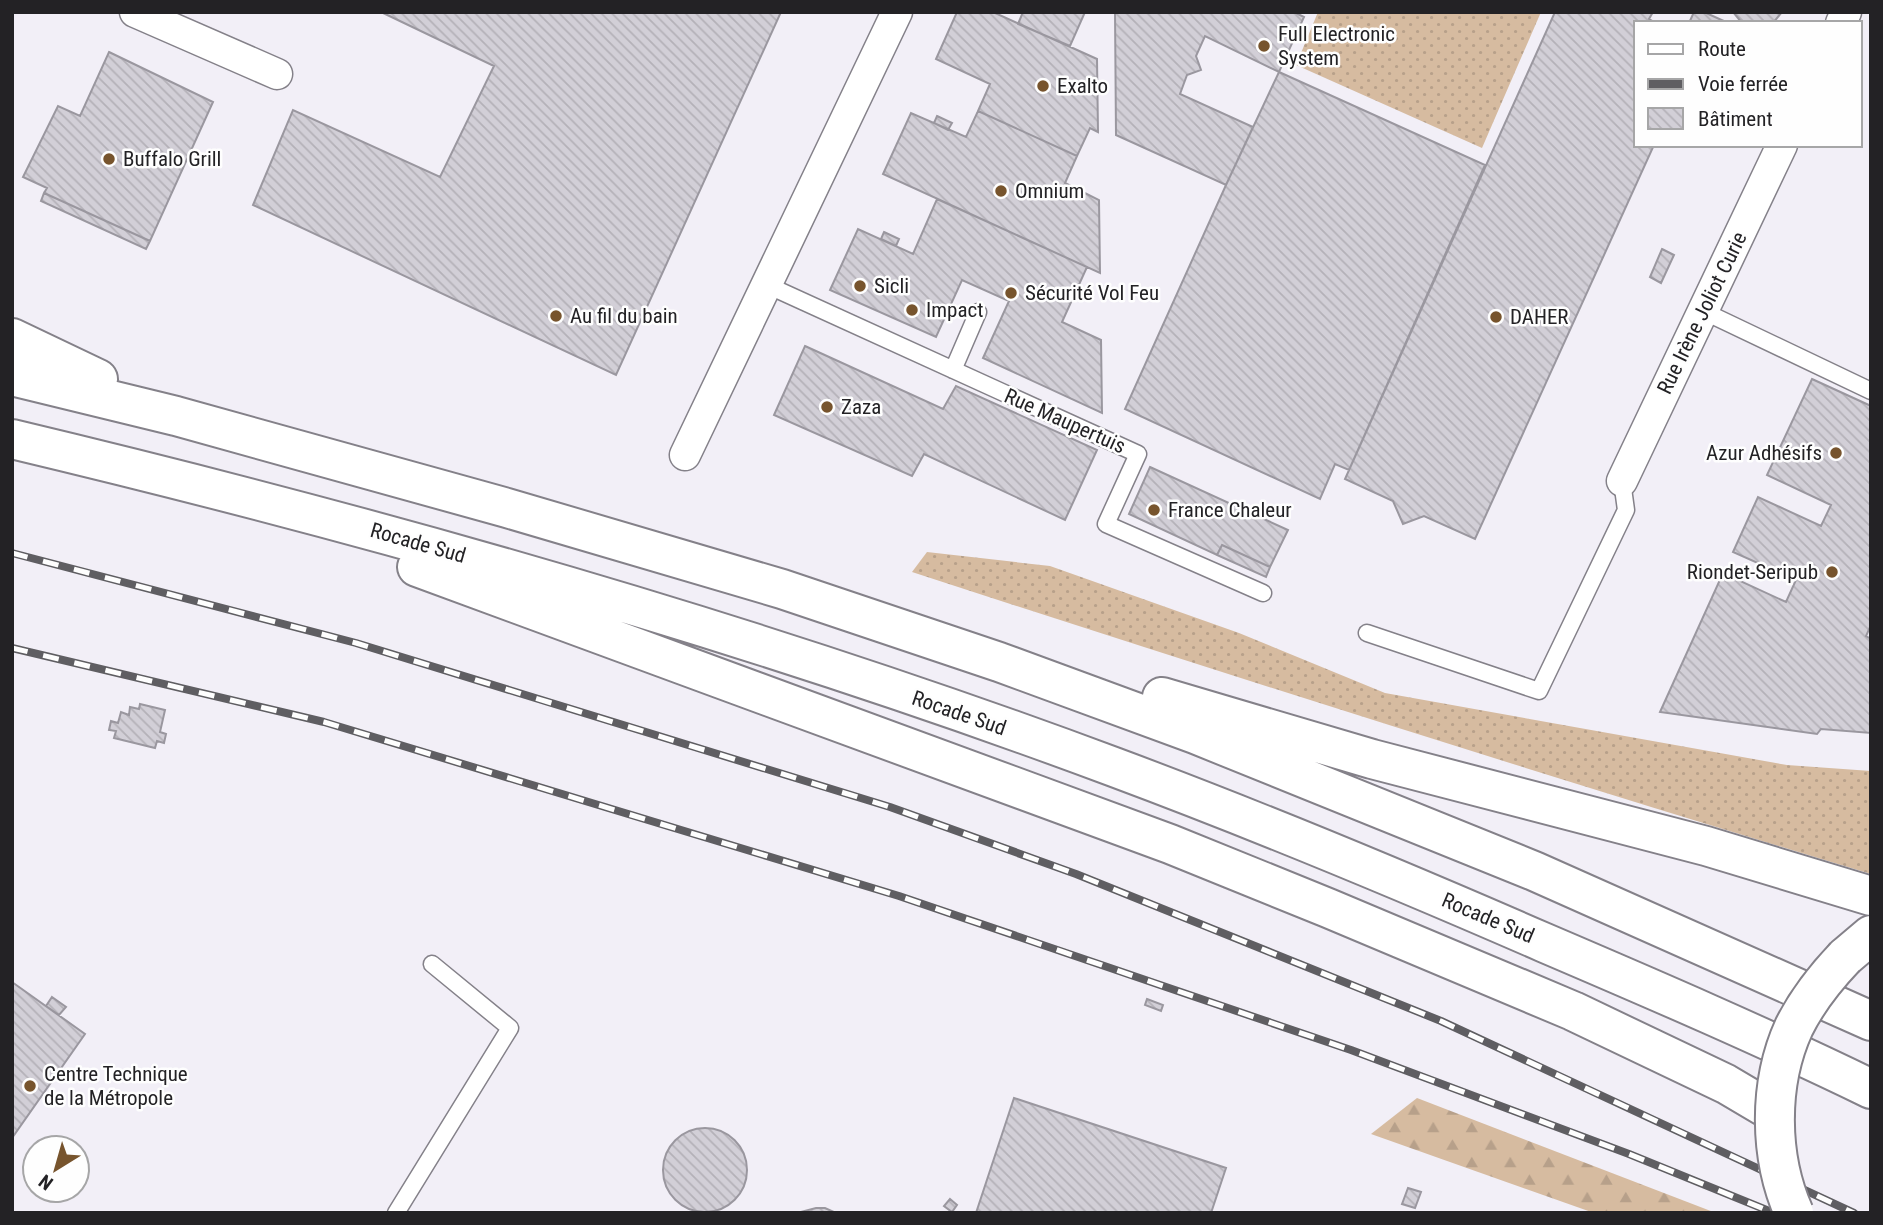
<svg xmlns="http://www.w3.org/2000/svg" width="1883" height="1225" viewBox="0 0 1883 1225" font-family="'Roboto Condensed',sans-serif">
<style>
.grass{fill:url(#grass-dots)}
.forest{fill:url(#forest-firs)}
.building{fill:url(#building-back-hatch);stroke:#9a979f;stroke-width:2}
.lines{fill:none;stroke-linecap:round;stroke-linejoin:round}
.lane-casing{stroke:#848189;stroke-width:19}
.street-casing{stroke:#848189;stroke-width:33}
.secondary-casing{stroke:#848189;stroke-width:42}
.highway-casing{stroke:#848189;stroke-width:42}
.lane{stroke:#fff;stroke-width:16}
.street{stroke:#fff;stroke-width:30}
.secondary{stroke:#fff;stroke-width:38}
.highway{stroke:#fff;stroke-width:38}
.rail-casing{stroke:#5f5e62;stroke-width:8}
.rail{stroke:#fefefe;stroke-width:5;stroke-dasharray:16;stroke-linecap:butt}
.secondary-bridge-casing{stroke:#848189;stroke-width:42;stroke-linecap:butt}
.secondary-bridge{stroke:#fff;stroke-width:38}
.poi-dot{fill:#77542d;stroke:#fefefe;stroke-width:2.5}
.labels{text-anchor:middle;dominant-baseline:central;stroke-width:5;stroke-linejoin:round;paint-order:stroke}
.poi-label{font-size:21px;fill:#232225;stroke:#fefefe;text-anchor:start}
.street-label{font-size:21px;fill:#232225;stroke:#fefefe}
</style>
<defs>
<pattern id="grass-dots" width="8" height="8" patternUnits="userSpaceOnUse" patternTransform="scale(1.75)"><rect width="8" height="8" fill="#d6bba0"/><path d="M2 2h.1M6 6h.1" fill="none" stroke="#b7a08a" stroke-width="1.8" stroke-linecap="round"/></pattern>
<pattern id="forest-firs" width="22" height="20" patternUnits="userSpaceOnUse" patternTransform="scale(1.75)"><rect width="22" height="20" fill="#d6bba0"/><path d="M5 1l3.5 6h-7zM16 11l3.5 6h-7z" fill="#b7a08a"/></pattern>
<pattern id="building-back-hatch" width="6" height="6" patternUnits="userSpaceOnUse" patternTransform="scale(1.75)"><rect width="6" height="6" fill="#d2cfd7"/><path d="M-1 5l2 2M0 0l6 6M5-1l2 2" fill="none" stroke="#b4b1b8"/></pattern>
</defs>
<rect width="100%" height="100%" fill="#f2eff7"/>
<path class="grass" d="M1318,12H1541L1482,148L1296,65Z
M927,552L1050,566L1239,633L1385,693L1787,765L1871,771V874C1550,777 1231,676 912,572Z"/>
<path class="forest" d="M1417,1098L1716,1213H1594L1371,1134Z"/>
<path class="building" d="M381,12H781L616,375L253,205L293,110L440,177L494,66Z
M957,12H993L1097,59L1098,132L1090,128L1077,156L978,111L990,84L936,59Z
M1085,12L1070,46L1018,24L1023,12Z
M1115,12H1294L1304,17L1279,72L1205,36L1196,56L1201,70L1187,75L1180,94L1253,127L1226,185L1116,135Z
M1555,12H1653L1649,19L1656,23H1636V145H1654L1475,539L1424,516L1403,524L1393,501L1345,479Z
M1694,12H1704L1726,22L1689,23Z
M1733,12H1782L1773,23H1742Z
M109,52L213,102L150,241L44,193L47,188L23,177L58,106L80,116Z
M1279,72L1485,165L1349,470L1335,464L1320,499L1125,409L1226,185Z
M978,111L1077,156L1065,183L1099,200L1100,273L883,174L911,113L966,137Z
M937,116L952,123L948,130L934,123Z
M44,193L150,241L146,249L41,201Z
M937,199L1087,267L1062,322L1101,340L1102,413L983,358L1009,301L962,280L936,337L830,290L858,229L913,254Z
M884,232L899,239L896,246L881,239Z
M1662,249L1674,255L1661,283L1650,277Z
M805,346L943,409L956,386L1097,450L1065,520L924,454L912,476L774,415Z
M1812,379L1871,406V625L1866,636L1871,639V733L1821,729L1817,734L1660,712L1723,573L1786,602L1796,580L1733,552L1758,497L1821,526L1831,505L1767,475Z
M1150,467L1288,530L1270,567L1222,545L1217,555L1129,514Z
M1222,545L1270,567L1266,577L1217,555Z
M140,704L165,710L160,732L166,734L164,743L157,741L155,748L114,738L116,731L109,730L111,721L118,723L121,712L129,715L130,707L139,709Z
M12,982L85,1034L12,1138Z
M52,997L66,1007L59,1015L46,1006Z
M1147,999L1163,1005L1161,1011L1145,1005Z
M1014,1098L1226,1168L1211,1213H976Z
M663 1170a42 42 0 1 1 84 0a42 42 0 1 1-84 0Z
M1408,1188L1421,1192L1415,1208L1402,1204Z
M950,1199L957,1205L952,1212L944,1206Z
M816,1208H825L836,1213H797Z"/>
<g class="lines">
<g class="lane-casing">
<path id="lane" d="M767,285L1138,454L1106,524L1263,593
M1703,311L1871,391
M953,370L978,312
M1367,633L1539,691L1626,510L1622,481
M396,1213L510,1028L432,964"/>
</g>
<g class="street-casing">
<path id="street" d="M135,12L277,74
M1841,23L1846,12
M685,455L897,12
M1622,481L1782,145"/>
</g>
<g class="secondary-casing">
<path id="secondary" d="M1845,957L1871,935"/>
</g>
<g class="highway-casing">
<path id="highway" d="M12,338L98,379
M12,376L176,416L507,508L782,589L999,662L1195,734L1534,871L1871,1021
M12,439C385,528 755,633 1114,767C1259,821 1403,881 1545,943C1655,990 1764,1037 1871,1089
M417,567L1170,844L1328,908L1573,1011L1726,1084L1775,1113
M1162,697L1372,759L1706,846L1871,896"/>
</g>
<use href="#lane" class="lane"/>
<use href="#street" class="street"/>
<use href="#secondary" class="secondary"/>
<use href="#highway" class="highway"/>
<g class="rail-casing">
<path id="rail" d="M12,553L356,643L890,807L1076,874L1441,1021L1854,1213
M12,648L324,722L899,896L1351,1050L1629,1154L1774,1213"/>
</g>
<use href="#rail" class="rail"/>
<g class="secondary-bridge-casing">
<path id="secondary-bridge" d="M1794,1213C1769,1157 1768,1084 1794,1027C1807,1001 1825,978 1845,957"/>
</g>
<use href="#secondary-bridge" class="secondary-bridge"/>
</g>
<g class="poi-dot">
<circle cx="1264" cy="46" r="7"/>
<circle cx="1043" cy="86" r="7"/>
<circle cx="109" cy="159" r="7"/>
<circle cx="1001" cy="191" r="7"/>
<circle cx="860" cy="286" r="7"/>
<circle cx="1011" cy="293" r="7"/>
<circle cx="912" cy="310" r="7"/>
<circle cx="556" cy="316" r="7"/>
<circle cx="1496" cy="317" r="7"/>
<circle cx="827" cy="407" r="7"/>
<circle cx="1836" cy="453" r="7"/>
<circle cx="1154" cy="510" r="7"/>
<circle cx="1832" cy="572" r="7"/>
<circle cx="30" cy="1086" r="7"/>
</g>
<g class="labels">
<g class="poi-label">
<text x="1278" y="34">Full Electronic<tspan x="1278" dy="24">System</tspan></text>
<text x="1057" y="86">Exalto</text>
<text x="123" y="159">Buffalo Grill</text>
<text x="1015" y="191">Omnium</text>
<text x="874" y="286">Sicli</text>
<text x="1025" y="293">Sécurité Vol Feu</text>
<text x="926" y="310">Impact</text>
<text x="570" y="316">Au fil du bain</text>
<text x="1510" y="317">DAHER</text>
<text x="841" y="407">Zaza</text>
<text x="1822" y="453" text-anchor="end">Azur Adhésifs</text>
<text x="1168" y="510">France Chaleur</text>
<text x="1818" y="572" text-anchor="end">Riondet-Seripub</text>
<text x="44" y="1074">Centre Technique<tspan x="44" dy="24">de la Métropole</tspan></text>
</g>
<g class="street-label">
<text transform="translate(1702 313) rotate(-64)">Rue Irène Joliot Curie</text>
<text transform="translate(1065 421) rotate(24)">Rue Maupertuis</text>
<text transform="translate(418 543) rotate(16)">Rocade Sud</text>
<text transform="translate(959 713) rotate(19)">Rocade Sud</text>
<text transform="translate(1488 918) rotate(23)">Rocade Sud</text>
</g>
</g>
<rect width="1883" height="1225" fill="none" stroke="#232225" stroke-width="28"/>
<rect x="1634" y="21" width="228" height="126" fill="#fefefe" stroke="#a6a6a7" stroke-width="2"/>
<rect x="1648" y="44" width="35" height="10" fill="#ffffff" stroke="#a6a6a7" stroke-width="2"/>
<text x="1698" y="56" font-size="21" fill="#232225">Route</text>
<rect x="1648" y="79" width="35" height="10" fill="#5f5e62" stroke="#a6a6a7" stroke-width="2"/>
<text x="1698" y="91" font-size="21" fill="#232225">Voie ferrée</text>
<rect x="1648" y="108" width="35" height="21" fill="url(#building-back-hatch)" stroke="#a6a6a7" stroke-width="2"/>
<text x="1698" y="126" font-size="21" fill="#232225">Bâtiment</text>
<g transform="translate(56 1169) rotate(217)"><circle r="33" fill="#fefefe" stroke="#a6a6a7" stroke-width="2"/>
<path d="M0-5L12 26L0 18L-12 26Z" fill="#77542d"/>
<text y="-10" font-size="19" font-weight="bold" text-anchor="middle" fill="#232225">N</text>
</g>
</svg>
